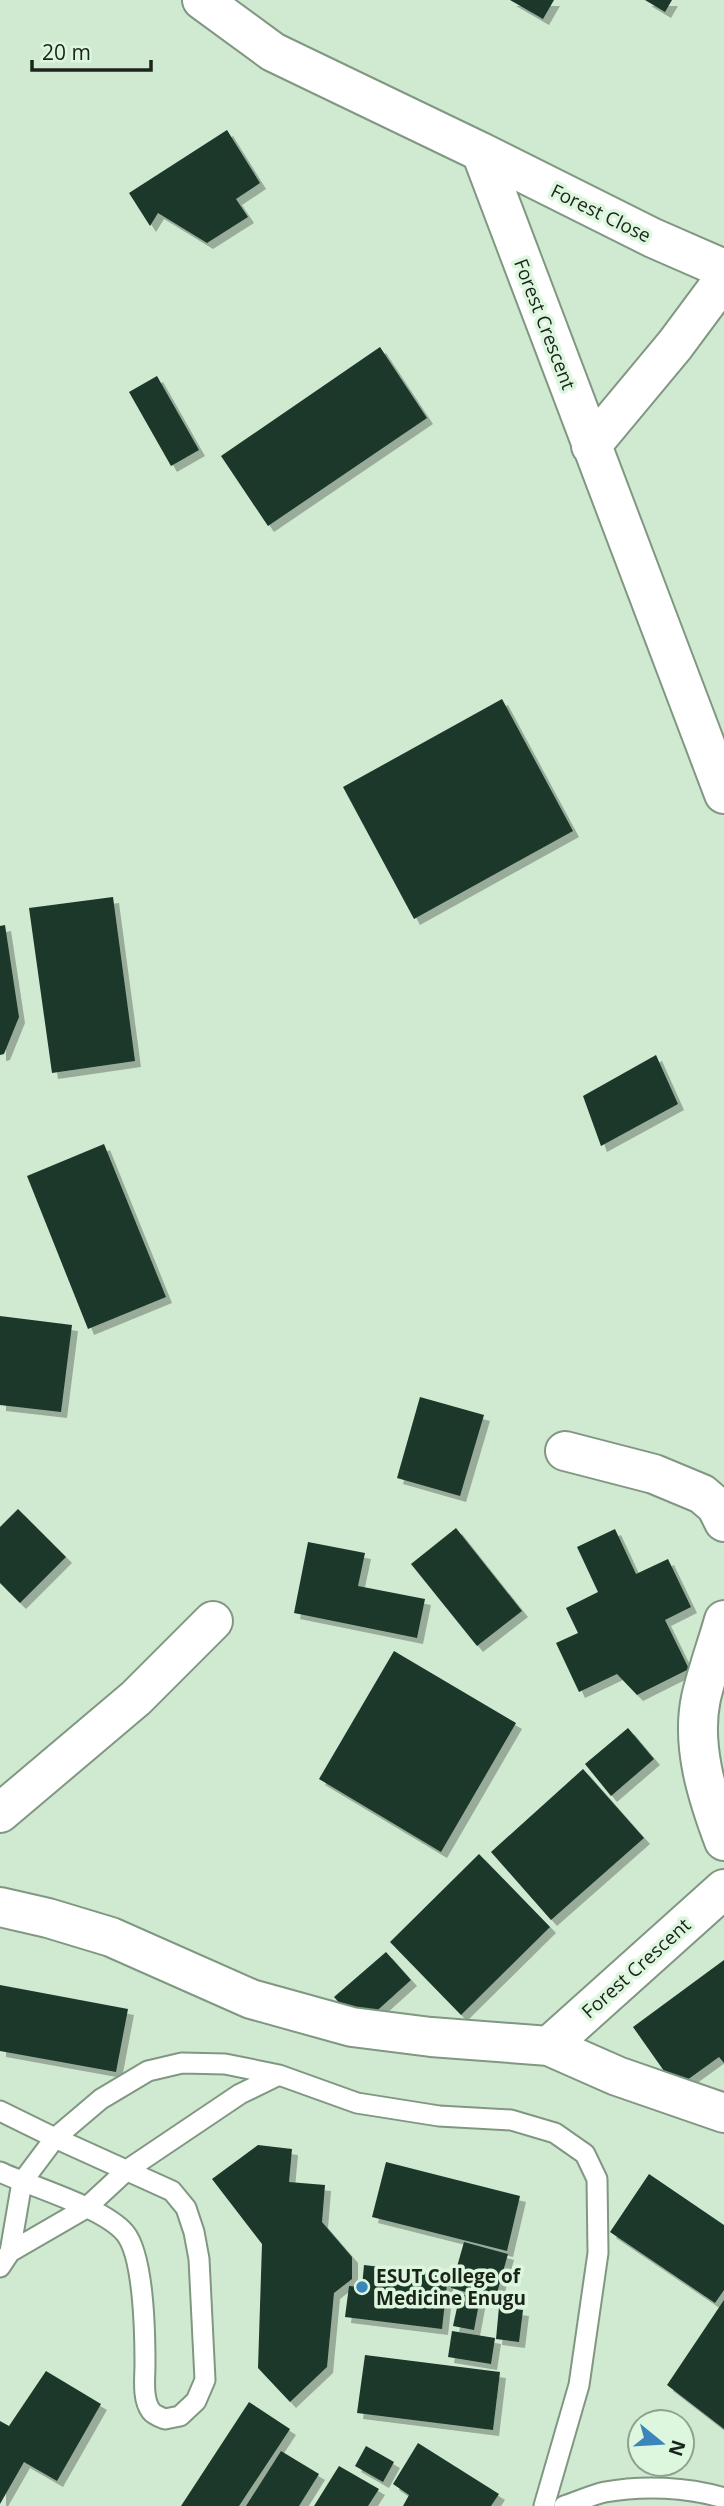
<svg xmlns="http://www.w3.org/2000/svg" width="724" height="2506" viewBox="0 0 724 2506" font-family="'Open Sans',sans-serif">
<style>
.building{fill:#1b382c;filter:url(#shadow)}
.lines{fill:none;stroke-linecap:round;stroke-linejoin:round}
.service-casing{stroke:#809781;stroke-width:23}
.minor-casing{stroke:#809781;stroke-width:42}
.service{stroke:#fff;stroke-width:19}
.minor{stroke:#fff;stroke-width:38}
.poi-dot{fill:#3a85b9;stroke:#ddf6de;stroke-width:2.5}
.labels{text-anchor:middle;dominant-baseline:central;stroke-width:7;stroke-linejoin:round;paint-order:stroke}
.street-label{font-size:19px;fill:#1b241b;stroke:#ddf6de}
.poi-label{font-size:19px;font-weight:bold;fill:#1b241b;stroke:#ddf6de;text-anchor:start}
</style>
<defs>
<filter id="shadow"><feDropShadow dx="6" dy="6" stdDeviation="0" flood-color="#0004"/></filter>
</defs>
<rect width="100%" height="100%" fill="#d0e9d1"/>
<path class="building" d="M510,0H554L543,19Z
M645,0H672L665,12Z
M227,130L260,183L236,199L248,217L207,243L158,213L150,226L129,193Z
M380,347L427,418L268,526L221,456Z
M157,376L199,450L171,466L129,392Z
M502,699L573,831L414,919L343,787Z
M113,897L135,1061L52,1073L29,908Z
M5,925L19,1017L4,1054L0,1055V926Z
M656,1055L678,1104L601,1146L583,1096Z
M104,1144L166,1297L88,1329L27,1176Z
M0,1316L72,1325L61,1412L0,1405Z
M420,1397L484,1415L460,1496L397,1478Z
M18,1509L66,1557L20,1603L0,1583V1527Z
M456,1528L522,1611L477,1646L411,1564Z
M615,1529L636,1574L668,1559L691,1607L665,1620L689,1669L637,1695L617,1674L579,1692L556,1643L578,1633L566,1608L598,1592L577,1547Z
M308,1542L365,1553L358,1586L425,1599L417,1638L294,1613Z
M394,1651L516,1723L441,1852L319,1779Z
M628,1728L654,1759L611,1796L585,1764Z
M583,1769L644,1838L551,1920L491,1852Z
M479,1854L550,1927L461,2015L390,1942Z
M386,1952L411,1980L360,2026L334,1997Z
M724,1960V2063L719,2057L676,2088L633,2027Z
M0,1985L128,2009L116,2072L0,2051Z
M258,2145L292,2149L289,2182L325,2185L322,2222L352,2257V2279L334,2293L327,2367L290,2402L258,2368L262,2244L212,2179Z
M386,2162L520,2196L507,2251L372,2217Z
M649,2174L724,2225V2290L715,2303L610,2232Z
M464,2242L508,2254L495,2300L451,2288Z
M364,2265L448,2275L442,2329L345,2317L349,2286L362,2287Z
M460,2294L480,2298L474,2330L453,2326Z
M724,2300V2429L667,2385Z
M499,2307L523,2310L519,2342L496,2339Z
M452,2331L495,2338L491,2364L448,2357Z
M365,2355L500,2372L493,2430L357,2413Z
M46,2371L101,2404L57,2481L24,2462L0,2504V2421L9,2426Z
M249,2402L290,2429L239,2506H181Z
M418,2443L499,2494L491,2506H403L409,2495L393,2484Z
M366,2446L394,2462L383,2482L355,2466Z
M281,2451L319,2474L299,2506H246Z
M339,2466L379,2489L368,2506H314Z"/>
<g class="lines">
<g class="service-casing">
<path id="service" d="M0,2111L55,2138L172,2191L186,2208L194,2232L199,2259L205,2380L196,2401L180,2416L165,2419C160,2417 154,2415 151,2411C142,2399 145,2378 145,2364C145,2334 144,2256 125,2233C103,2207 32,2187 0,2172
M10,2252L22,2182L55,2138L101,2099L148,2071L182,2063L225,2064L279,2075L357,2103L439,2116L511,2120L555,2133L585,2154L597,2179L598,2253L579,2385L544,2506
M0,2267L10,2252L86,2208L127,2170L240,2094L279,2075
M564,2506C577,2502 591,2495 605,2492C643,2485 687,2487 724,2498"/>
</g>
<g class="minor-casing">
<path id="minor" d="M202,0L273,52L481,152L724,794
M481,152L653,238L724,269
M591,446L675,345L724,279
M565,1451L654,1474L702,1494L716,1506L724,1522
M724,1620C717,1645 707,1672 701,1698C691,1745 707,1796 724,1841
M0,1813L136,1698L213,1621
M0,1907L48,1918L111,1937L251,1999L352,2027L431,2037L549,2046L617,2076L724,2113
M549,2046L724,1889"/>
</g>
<use href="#service" class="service"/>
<use href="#minor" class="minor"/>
</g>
<circle class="poi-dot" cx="362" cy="2287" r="7"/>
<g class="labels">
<g class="street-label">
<text transform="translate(601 213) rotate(26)">Forest Close</text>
<text transform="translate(545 324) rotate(69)">Forest Crescent</text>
<text transform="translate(636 1968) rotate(-42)">Forest Crescent</text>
</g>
<g class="poi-label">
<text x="376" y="2276">ESUT College of<tspan x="376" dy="22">Medicine Enugu</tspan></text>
</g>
</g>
<g transform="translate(661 2443) rotate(108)"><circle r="33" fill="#ddf6de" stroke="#8fa290" stroke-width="2"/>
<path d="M0-5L12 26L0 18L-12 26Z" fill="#3a85b9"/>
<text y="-10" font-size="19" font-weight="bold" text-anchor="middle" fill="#1b241b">N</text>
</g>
<path d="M32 60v10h119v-10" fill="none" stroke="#1b241b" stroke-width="3.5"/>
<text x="42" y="60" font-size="21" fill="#1b241b" stroke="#ddf6de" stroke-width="5" paint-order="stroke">20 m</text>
</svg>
